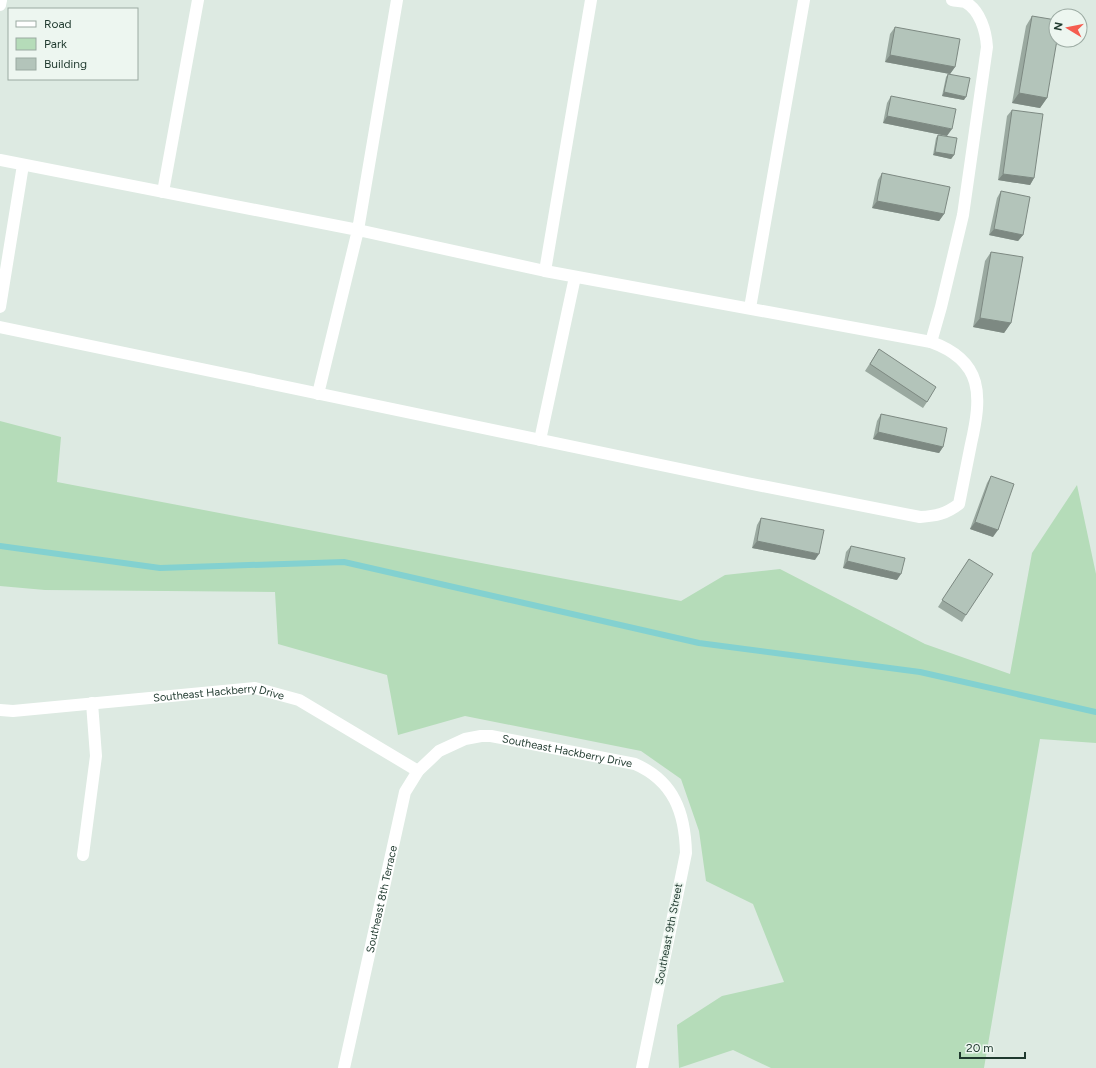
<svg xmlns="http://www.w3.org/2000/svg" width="1096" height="1068" viewBox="0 0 1096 1068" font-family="Figtree,sans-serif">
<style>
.green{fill:#b5dcb9}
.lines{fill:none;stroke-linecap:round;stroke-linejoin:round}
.stream{stroke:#83d1d0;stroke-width:6}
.lane{stroke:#fff;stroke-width:12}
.street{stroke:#fff;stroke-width:12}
.wall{fill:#9aa9a0}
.shaded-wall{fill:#7d8982}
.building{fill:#b3c4ba;stroke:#7d8982}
.labels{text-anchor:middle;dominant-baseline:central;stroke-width:3.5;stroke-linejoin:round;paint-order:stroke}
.street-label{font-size:11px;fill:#1f392e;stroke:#edf6f0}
</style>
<rect width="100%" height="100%" fill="#ddeae2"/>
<path class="green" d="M0,421L61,437L57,482L681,601L725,575L780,569L925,644L1010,674L1032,553L1077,485L1096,574V743L1040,739L984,1068H771L733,1050L679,1068L677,1025L722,996L784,982L753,904L706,881L699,831L681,779L641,751L465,716L398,735L387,675L278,644L275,592L45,590L0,586Z"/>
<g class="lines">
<path class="stream" d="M0,546L160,568L344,562L699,643L920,672L1096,712"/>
<path class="lane" d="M0,160L358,230L545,271L931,342L941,307L963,215L987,47C986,31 980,10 965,2C961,1 955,1 952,0
M318,394L358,230L397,0
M540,440L575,277"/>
<g class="street">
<path d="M0,5L1,0"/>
<path d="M163,192L198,0"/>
<path d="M545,271L591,0"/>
<path d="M0,307L23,165"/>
<path d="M750,308L804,0"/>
<path d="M0,327L747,483L920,517C936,516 946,514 959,504C963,484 967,464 971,444C982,396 984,361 931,342"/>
<path id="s1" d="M0,710L13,711L255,688L299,700L418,771"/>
<path d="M83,855L96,756L92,703"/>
<path id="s2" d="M344,1068L405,792L418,771L439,751L465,739L481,736H491L635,764C674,781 685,813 686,853L642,1068"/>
</g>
</g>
<path class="wall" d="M1032,16L1047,98L1040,108L1012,103L1026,26Z
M895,27L955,67L950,74L885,62L890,34Z
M948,74L964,100L942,96L946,77Z
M891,96L947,136L883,123L887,103Z
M1012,110L1034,178L1030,185L998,180L1007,116Z
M938,135L954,155L951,159L933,155L936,138Z
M882,173L944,214L939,221L872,208L878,180Z
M1001,191L1023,235L1018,241L989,235L997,198Z
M991,252L1011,323L1004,333L973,327L985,261Z
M879,349L927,402L923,408L865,371Z
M881,414L943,447L939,453L873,439L877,421Z
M991,476L993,537L970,529L987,483Z
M761,518L815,560L752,548L757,525Z
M851,546L897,580L843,568L846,552Z
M969,559L966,615L962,622L938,607Z"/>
<path class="shaded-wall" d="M890,55L955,67L950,74L885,62Z
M944,92L966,97L964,100L942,96Z
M1019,93L1047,98L1040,108L1012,103Z
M887,116L952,129L947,136L883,123Z
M935,152L954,155L951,159L933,155Z
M1003,174L1034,178L1030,185L998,180Z
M877,201L944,214L939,221L872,208Z
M994,229L1023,235L1018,241L989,235Z
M980,318L1011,323L1004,333L973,327Z
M878,432L943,447L939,453L873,439Z
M975,522L998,530L993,537L970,529Z
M757,541L819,554L815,560L752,548Z
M847,561L901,574L897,580L843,568Z"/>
<path class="building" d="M1032,16L1056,20V40H1057L1047,98L1019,93Z
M895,27L960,39L955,67L890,55Z
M948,74L970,78L966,97L944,92Z
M891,96L956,109L952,129L887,116Z
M1012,110L1043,114L1034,178L1003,174Z
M938,135L957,138L954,155L935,152Z
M882,173L950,187L944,214L877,201Z
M1001,191L1030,197L1023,235L994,229Z
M991,252L1023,257L1011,323L980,318Z
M879,349L936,387L927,402L870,364Z
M881,414L947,428L943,447L878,432Z
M991,476L1014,484L998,530L975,522Z
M761,518L824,530L819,554L757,541Z
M851,546L905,558L901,574L847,561Z
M969,559L993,574L966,615L942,600Z"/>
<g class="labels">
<g class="street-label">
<text stroke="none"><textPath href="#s1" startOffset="220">Southeast Hackberry Drive</textPath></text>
<text stroke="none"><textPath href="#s2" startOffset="469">Southeast Hackberry Drive</textPath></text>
<text stroke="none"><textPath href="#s2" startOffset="173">Southeast 8th Terrace</textPath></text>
<text transform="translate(669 934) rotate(-79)">Southeast 9th Street</text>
</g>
</g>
<rect x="8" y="8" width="130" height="72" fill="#edf6f0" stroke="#9baaa2"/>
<rect x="16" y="21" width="20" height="6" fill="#ffffff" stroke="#9baaa2"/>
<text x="44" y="28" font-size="12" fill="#1f392e">Road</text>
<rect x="16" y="38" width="20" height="12" fill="#b5dcb9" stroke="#9baaa2"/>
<text x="44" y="48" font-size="12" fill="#1f392e">Park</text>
<rect x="16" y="58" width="20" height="12" fill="#b3c4ba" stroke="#9baaa2"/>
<text x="44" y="68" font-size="12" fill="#1f392e">Building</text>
<g transform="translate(1068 28) rotate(280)"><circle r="19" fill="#edf6f0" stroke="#9baaa2"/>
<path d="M0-3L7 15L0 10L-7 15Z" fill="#f55d50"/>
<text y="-6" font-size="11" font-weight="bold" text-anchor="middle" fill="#1f392e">N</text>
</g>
<path d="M960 1052v6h65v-6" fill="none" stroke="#1f392e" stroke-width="2"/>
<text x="966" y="1052" font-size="12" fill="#1f392e" stroke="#edf6f0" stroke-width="3" paint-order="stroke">20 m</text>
</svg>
